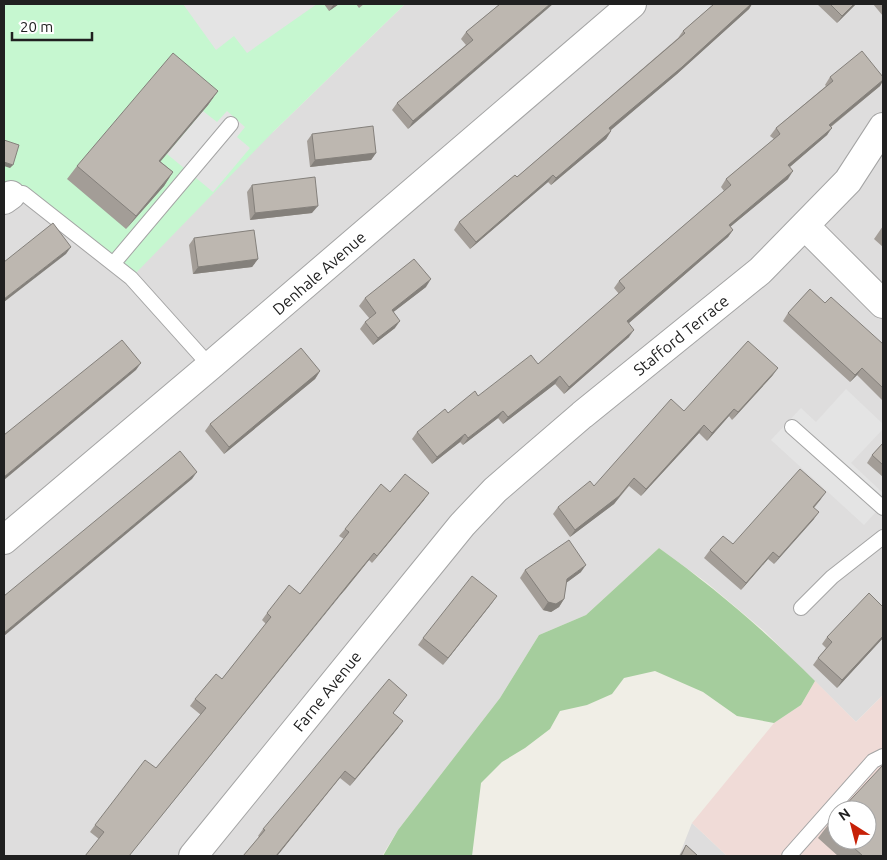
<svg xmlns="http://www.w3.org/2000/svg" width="887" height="860" viewBox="0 0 887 860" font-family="Ubuntu,sans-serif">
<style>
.residential{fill:#dedddd}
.commercial{fill:#f0dbd7;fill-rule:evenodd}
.forest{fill:#a5cd9d}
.park{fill:#c6f7d0}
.parking{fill:#e4e4e4}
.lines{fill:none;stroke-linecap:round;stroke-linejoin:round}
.service-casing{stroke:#a4a4a4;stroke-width:16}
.minor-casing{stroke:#a4a4a4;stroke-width:30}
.service{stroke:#fff;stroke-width:14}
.minor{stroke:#fff;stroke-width:28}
.wall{fill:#a39d97}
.shaded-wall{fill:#84807b}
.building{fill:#bdb7b0;stroke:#84807b}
.labels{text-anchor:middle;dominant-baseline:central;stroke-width:5;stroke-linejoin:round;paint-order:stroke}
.street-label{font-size:16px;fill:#202020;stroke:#fff}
</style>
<rect width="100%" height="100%" fill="#f0eee6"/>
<path class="residential" d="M405,4H883V695L856,722L764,631L707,583L659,548L586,615L539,635L500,698L398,830L382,856H4V188L273,132Z
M692,823L727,856H679Z"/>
<path class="commercial" d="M815,681L856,722L883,695V856H727L692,823L774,723L801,705ZM837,810H867V840H837Z"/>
<path class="forest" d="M659,548C715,588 766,632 815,681L801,705L774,723L737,716L703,692L655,671L624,678L612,694L587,705L560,711L550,729L525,748L502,762L481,783L472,856H383L398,830L500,698L539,635L586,615Z"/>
<path class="park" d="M4,4H405L273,132L131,278L4,188Z"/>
<path class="parking" d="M183,4H317L247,53L234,36L216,50Z
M203,111L217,122L227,111L245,127L237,137L250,148L213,192L167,154Z
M846,389L883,424V429L851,463L883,493V504L864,525L771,440L801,408L816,422Z"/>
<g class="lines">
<g class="service-casing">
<path id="service" d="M11,195L23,193L131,278L210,366
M113,264L231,124
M792,427L883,508
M801,608L832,577L883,537
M789,856L873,761L883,756"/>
</g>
<g class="minor-casing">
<path id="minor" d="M4,200L11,195
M805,226L883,304
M4,540L210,366L632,4
M193,856L462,525L495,490L582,415L760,271L848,181L883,127"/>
</g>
<use href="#service" class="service"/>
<use href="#minor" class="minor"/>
</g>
<path class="wall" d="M324,4H339L329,11Z
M356,4H364L359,8Z
M500,4L408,129L392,110L397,103L466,45L461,39L466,32Z
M714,4H752L749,9L677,74L610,130L611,131L606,139L551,185L548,182L470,249L454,230L459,222L517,177L678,38L683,31Z
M817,4H856L837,23Z
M873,4H883V16Z
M830,77H883V81L880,86L831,127L827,135L789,167L788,179L730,227L733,230L728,237L629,323V337L564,394L555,384L503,424L498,418L463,445L460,442L432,464L412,439L417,432L448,413L538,364L619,294L614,288L619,281L724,191L721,187L726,179L774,139L770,136L776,128L826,86L825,85Z
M218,91L208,105L160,161L173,172L164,186L126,229L67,179L77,166Z
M312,134L376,153L371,160L310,167L307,141Z
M252,185L312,213L250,220L247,192Z
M883,226V247L874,239Z
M194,238L258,259L252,267L193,274L189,245Z
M426,287L393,312L395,328L373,345L360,329L365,322L370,319L359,306L365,298Z
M825,303L883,344V401L857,375L850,382L783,321L788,313Z
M320,371L315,379L224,454L205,431L210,424Z
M773,375L732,420L729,416L707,441L699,433L641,496L629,486L614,504L570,537L553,514L558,507L594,486L684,411Z
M883,443V477L867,463L872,455Z
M390,492L424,500L372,563L369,560L345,590L99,839L90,832L95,825L156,768L201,715L190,706L195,699L222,679L266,624L262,620L267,613L300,594L344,539L339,536L345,529Z
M821,499L814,508V519L774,564L768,559L741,590L704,558L710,550L733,544Z
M525,570L581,572L566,583L564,599L559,607L551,612L543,610L520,578Z
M492,603L443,665L418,645L423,638Z
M827,637L883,638L837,688L813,665L818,658L826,648L822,644Z
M407,695L393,713L398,728L350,786L340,778L277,856H243L259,837L258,836L263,829Z
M837,814V840H867L883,856H838L818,838L828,825Z
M686,845L698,856H679Z"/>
<path class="shaded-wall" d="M334,4H339L329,11Z
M550,4H553L408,129L413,121Z
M751,4H752L749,9L677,74L604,136L609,128Z
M854,4H856L837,23L842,16Z
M883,80L880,86L824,132L829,125Z
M218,91L208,105L150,174L159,161Z
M832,128L827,135L783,173L788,165Z
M611,131L606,139L551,185L556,178Z
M376,153L371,160L310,167L315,160Z
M4,162L13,165L10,168L4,166Z
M793,171L788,179L724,232L729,225Z
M173,172L164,186L126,229L136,216Z
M553,175L548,182L470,249L476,242Z
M318,206L312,213L250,220L255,213Z
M733,230L728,237L622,329L627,321Z
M71,247L66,254L4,302V299Z
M258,259L252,267L193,274L198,267Z
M431,279L426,287L387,317L392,310Z
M400,321L395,328L373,345L378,338Z
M634,330L629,337L564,394L569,387Z
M141,363L136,370L4,480V477Z
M778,368L773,375L732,420L738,412Z
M862,368L857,375L850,382L855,375Z
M320,371L315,379L224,454L229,447Z
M560,376L555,384L503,424L508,417Z
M734,409L729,416L707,441L712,433Z
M503,411L498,418L463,445L468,438Z
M704,425L699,433L641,496L646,489Z
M465,434L460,442L432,464L437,457Z
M197,472L192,479L4,636V633Z
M634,478L614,504L570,537L575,530Z
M826,492L821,499L808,514L813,507Z
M429,493L424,500L372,563L377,556Z
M819,512L814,519L774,564L779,557Z
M773,552L768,559L741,590L746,583Z
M374,553L369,560L129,856L350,582Z
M586,565L581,572L562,586L567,579Z
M497,596L492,603L443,665L448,658Z
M564,599L559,607L551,612L543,610L548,602Z
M883,636V638L837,688L842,680Z
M403,721L398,728L350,786L355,779Z
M345,771L277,856H276Z"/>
<path class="building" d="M500,4H550L413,121L397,103L473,40L466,32Z
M714,4H751L682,67L609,128L611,131L556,178L553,175L476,242L459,222L515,175L517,177L685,33L683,31Z
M830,4H854L842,16Z
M862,51L883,77V80L829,125L832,128L788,165L793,171L729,225L733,230L627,321L634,330L569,387L560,376L508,417L503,411L468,438L465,434L437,457L417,432L445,409L448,413L475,391L478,396L531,355L538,364L625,288L619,281L731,185L726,179L780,134L776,128L833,81L830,77Z
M173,53L218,91L159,161L173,172L136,216L77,166Z
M373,126L376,153L315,160L312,134Z
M4,140L19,145L13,165L4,162Z
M315,177L318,206L255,213L252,185Z
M53,223L71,247L4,299V262Z
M254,230L258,259L198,267L194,238Z
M414,259L431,279L392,310L400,321L378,338L365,322L376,313L365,298Z
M810,289L825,303L831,297L883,344V388L862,368L855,375L788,313Z
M122,340L141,363L4,477V435Z
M748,341L778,368L738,412L734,409L712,433L704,425L646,489L634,478L619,496L575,530L558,507L590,481L594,486L671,399L684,411Z
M301,348L320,371L229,447L210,424Z
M883,443V465L872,455Z
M180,451L197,472L4,633V596Z
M800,469L826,492L813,507L819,512L779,557L773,552L746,583L710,550L723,536L733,544Z
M405,474L429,493L377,556L374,553L350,582L129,856H85L104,832L95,825L145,760L156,768L206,708L195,699L216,674L222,679L271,617L267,613L289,585L300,594L349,532L345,529L381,484L390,492Z
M569,540L586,565L567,579L564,599L556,604L548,602L525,570Z
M472,576L497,596L448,658L423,638Z
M869,593L883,607V636L842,680L818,658L832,642L827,637Z
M389,679L407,695L393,713L403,721L355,779L345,771L276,856H243L265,830L263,829Z
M883,765V856H863L845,840H867V810H841Z
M837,814V833L828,825Z
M686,845L698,856H681Z"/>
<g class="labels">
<g class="street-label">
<text transform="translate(319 273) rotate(-41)">Denhale Avenue</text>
<text transform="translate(681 335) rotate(-39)">Stafford Terrace</text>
<text transform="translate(327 691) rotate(-51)">Farne Avenue</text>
</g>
</g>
<rect width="887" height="860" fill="none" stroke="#202020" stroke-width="10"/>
<g transform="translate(852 825) rotate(324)"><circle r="24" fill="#ffffff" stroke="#a6a6a6"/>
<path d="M0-4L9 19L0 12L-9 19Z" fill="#c72108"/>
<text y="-8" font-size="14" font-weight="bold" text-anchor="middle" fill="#202020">N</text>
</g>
<path d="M12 32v8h80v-8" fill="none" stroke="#202020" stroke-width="2.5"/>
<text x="20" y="32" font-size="15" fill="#202020" stroke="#ffffff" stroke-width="4" paint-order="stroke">20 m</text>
</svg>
